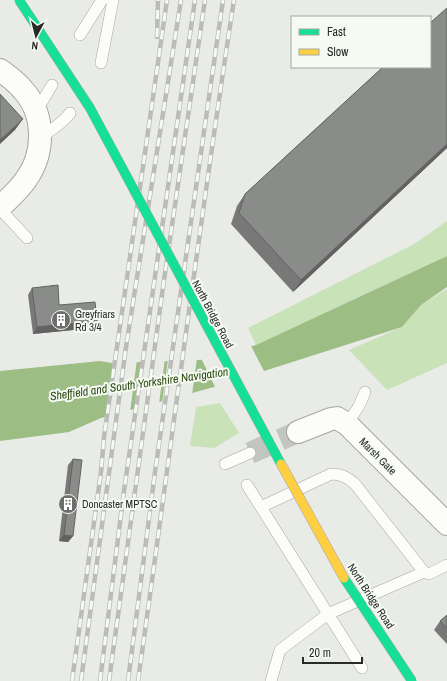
<svg xmlns="http://www.w3.org/2000/svg" width="447" height="681" viewBox="0 0 447 681" font-family="'Archivo Narrow',sans-serif">
<style>
.green{fill:#c9e2b7}
.water{fill:#9cbd84}
.pier{fill:#e9ebe7}
.lines{fill:none;stroke-linecap:round;stroke-linejoin:round}
.street-tunnel{stroke:#c3c5c1;stroke-width:22;stroke-dasharray:22 11;stroke-linecap:butt}
.lane-casing{stroke:#a5a6a4;stroke-width:12}
.street-casing{stroke:#a5a6a4;stroke-width:24}
.lane{stroke:#fcfcfb;stroke-width:11}
.street{stroke:#fcfcfb;stroke-width:22}
.rail-casing{stroke:#bbbbba;stroke-width:4.5}
.rail{stroke:#f5faf3;stroke-width:3;stroke-dasharray:9;stroke-linecap:butt}
.fast-bridge-casing{stroke:#a5a6a4;stroke-width:10;stroke-linecap:butt}
.slow-bridge-casing{stroke:#a5a6a4;stroke-width:10;stroke-linecap:butt}
.fast-bridge{stroke:#16e098;stroke-width:9}
.slow-bridge{stroke:#ffcf43;stroke-width:9}
.wall{fill:#777877}
.shaded-wall{fill:#616261}
.building{fill:#8a8c8a;stroke:#616261}
.labels{text-anchor:middle;dominant-baseline:central;stroke-width:4;stroke-linejoin:round;paint-order:stroke}
.poi-label{font-size:11px;fill:#2a2b29;stroke:#f5faf3;text-anchor:start}
.street-label{font-size:11px;fill:#2a2b29;stroke:#f5faf3}
.water-label{font-size:12px;font-style:italic;fill:#2b4910;stroke:#f5faf3}
</style>
<rect width="100%" height="100%" fill="#e9ebe7"/>
<path class="green" d="M447,221V256L256,345L248,328L414,244Z
M447,289V363L387,390L349,350L402,327L421,305Z
M220,403L239,433L214,448L190,446L196,407Z"/>
<path class="water" d="M447,256V287L421,305L402,327L214,387L101,418L69,432L0,441V371L100,361L112,363L200,360L256,345Z"/>
<path class="pier" d="M250,344L265,373L216,389L201,358Z
M197,358L192,395L162,403L168,359Z
M165,359L159,404L134,411L142,360Z
M137,360L130,412L105,419L113,361Z"/>
<g class="lines">
<path class="street-tunnel" d="M250,453L298,432"/>
<g class="lane-casing">
<path id="lane" d="M80,35L102,0
M101,63L113,0
M36,112L52,85
M40,141C47,130 61,126 70,113
M0,209L27,238
M347,424L359,406L365,392
M225,464L250,453
M247,485L362,668
M261,507L331,474C341,474 347,477 355,484L424,572L429,574L447,565
M271,681L280,650L328,614L424,572"/>
</g>
<g class="street-casing">
<path id="street" d="M0,70C8,76 17,82 23,90C45,114 45,152 27,178C20,189 10,198 0,207
M298,432L331,419L337,418L347,424L447,524"/>
</g>
<use href="#lane" class="lane"/>
<use href="#street" class="street"/>
<g class="rail-casing">
<path id="rail" d="M157,37L158,0
M72,681L101,472L104,437L167,0
M81,681L126,347L181,0
M100,681L124,491L195,0
M109,681L164,280L205,0
M128,681L155,472L223,0
M138,681C170,454 199,227 234,0"/>
</g>
<use href="#rail" class="rail"/>
<g class="fast-bridge-casing">
<path id="fast-bridge" d="M19,0L90,108L281,464
M344,578L412,681"/>
</g>
<g class="slow-bridge-casing">
<path id="slow-bridge" d="M281,464L344,578"/>
</g>
<use href="#fast-bridge" class="fast-bridge"/>
<use href="#slow-bridge" class="slow-bridge"/>
</g>
<path class="wall" d="M447,8V148L293,292L231,224L237,206L245,194Z
M32,288L59,305L93,328L33,334L28,295Z
M73,459V536L68,542L59,541L68,465Z
M447,615V644L434,630L440,621Z"/>
<path class="shaded-wall" d="M23,119L15,130L0,144V140Z
M447,144V148L293,292L301,280Z
M97,321L93,328L33,334L37,327Z
M64,535L73,536L68,542L59,541Z"/>
<path class="building" d="M447,8V144L301,280L239,213L245,194L383,67H430V23Z
M0,94L23,119L0,140Z
M58,285L59,305L95,302L97,321L37,327L32,288Z
M73,459L82,460L73,536L64,535Z
M447,615V628L440,621Z"/>
<defs>
<g id="building-disc" transform="scale(1)"><circle r="9.5" fill="#6d6e6c" stroke="#f5faf3"/><path d="M-4-6H4V6H1V3H-1V6H-4ZM-2.5-4.3h1.7v1.8h-1.7ZM.8-4.3h1.7v1.8H.8ZM-2.5-1h1.7V.8h-1.7ZM.8-1h1.7V.8H.8Z" fill="#fff"/></g>
</defs>
<g fill-rule="evenodd">
<use href="#building-disc" x="61" y="320"/>
<use href="#building-disc" x="68" y="504"/>
</g>
<g class="labels">
<g class="poi-label">
<text x="75" y="314">Greyfriars<tspan x="75" dy="13">Rd 3/4</tspan></text>
<text x="82" y="504">Doncaster MPTSC</text>
</g>
<g class="street-label">
<text transform="translate(213 314) rotate(62)">North Bridge Road</text>
<text transform="translate(378 456) rotate(45)">Marsh Gate</text>
<text transform="translate(371 596) rotate(57)">North Bridge Road</text>
</g>
<g class="water-label">
<text transform="translate(139 384) rotate(-8)">Sheffield and South Yorkshire Navigation</text>
</g>
</g>
<rect x="291" y="16" width="140" height="52" fill="#f5faf3" stroke="#a4a7a2"/>
<rect x="299" y="29" width="20" height="6" fill="#16e098" stroke="#a4a7a2"/>
<text x="327" y="36" font-size="12" fill="#2a2b29">Fast</text>
<rect x="299" y="49" width="20" height="6" fill="#ffcf43" stroke="#a4a7a2"/>
<text x="327" y="56" font-size="12" fill="#2a2b29">Slow</text>
<g transform="translate(36 36) rotate(187)" stroke="#f5faf3" stroke-width="3" paint-order="stroke">
<path d="M0-3L7 15L0 10L-7 15Z" fill="#2a2b29"/>
<text y="-6" font-size="11" font-weight="bold" text-anchor="middle" fill="#2a2b29">N</text>
</g>
<path d="M303 657v6h59v-6" fill="none" stroke="#2a2b29" stroke-width="2"/>
<text x="309" y="657" font-size="12" fill="#2a2b29" stroke="#f5faf3" stroke-width="3" paint-order="stroke">20 m</text>
</svg>
